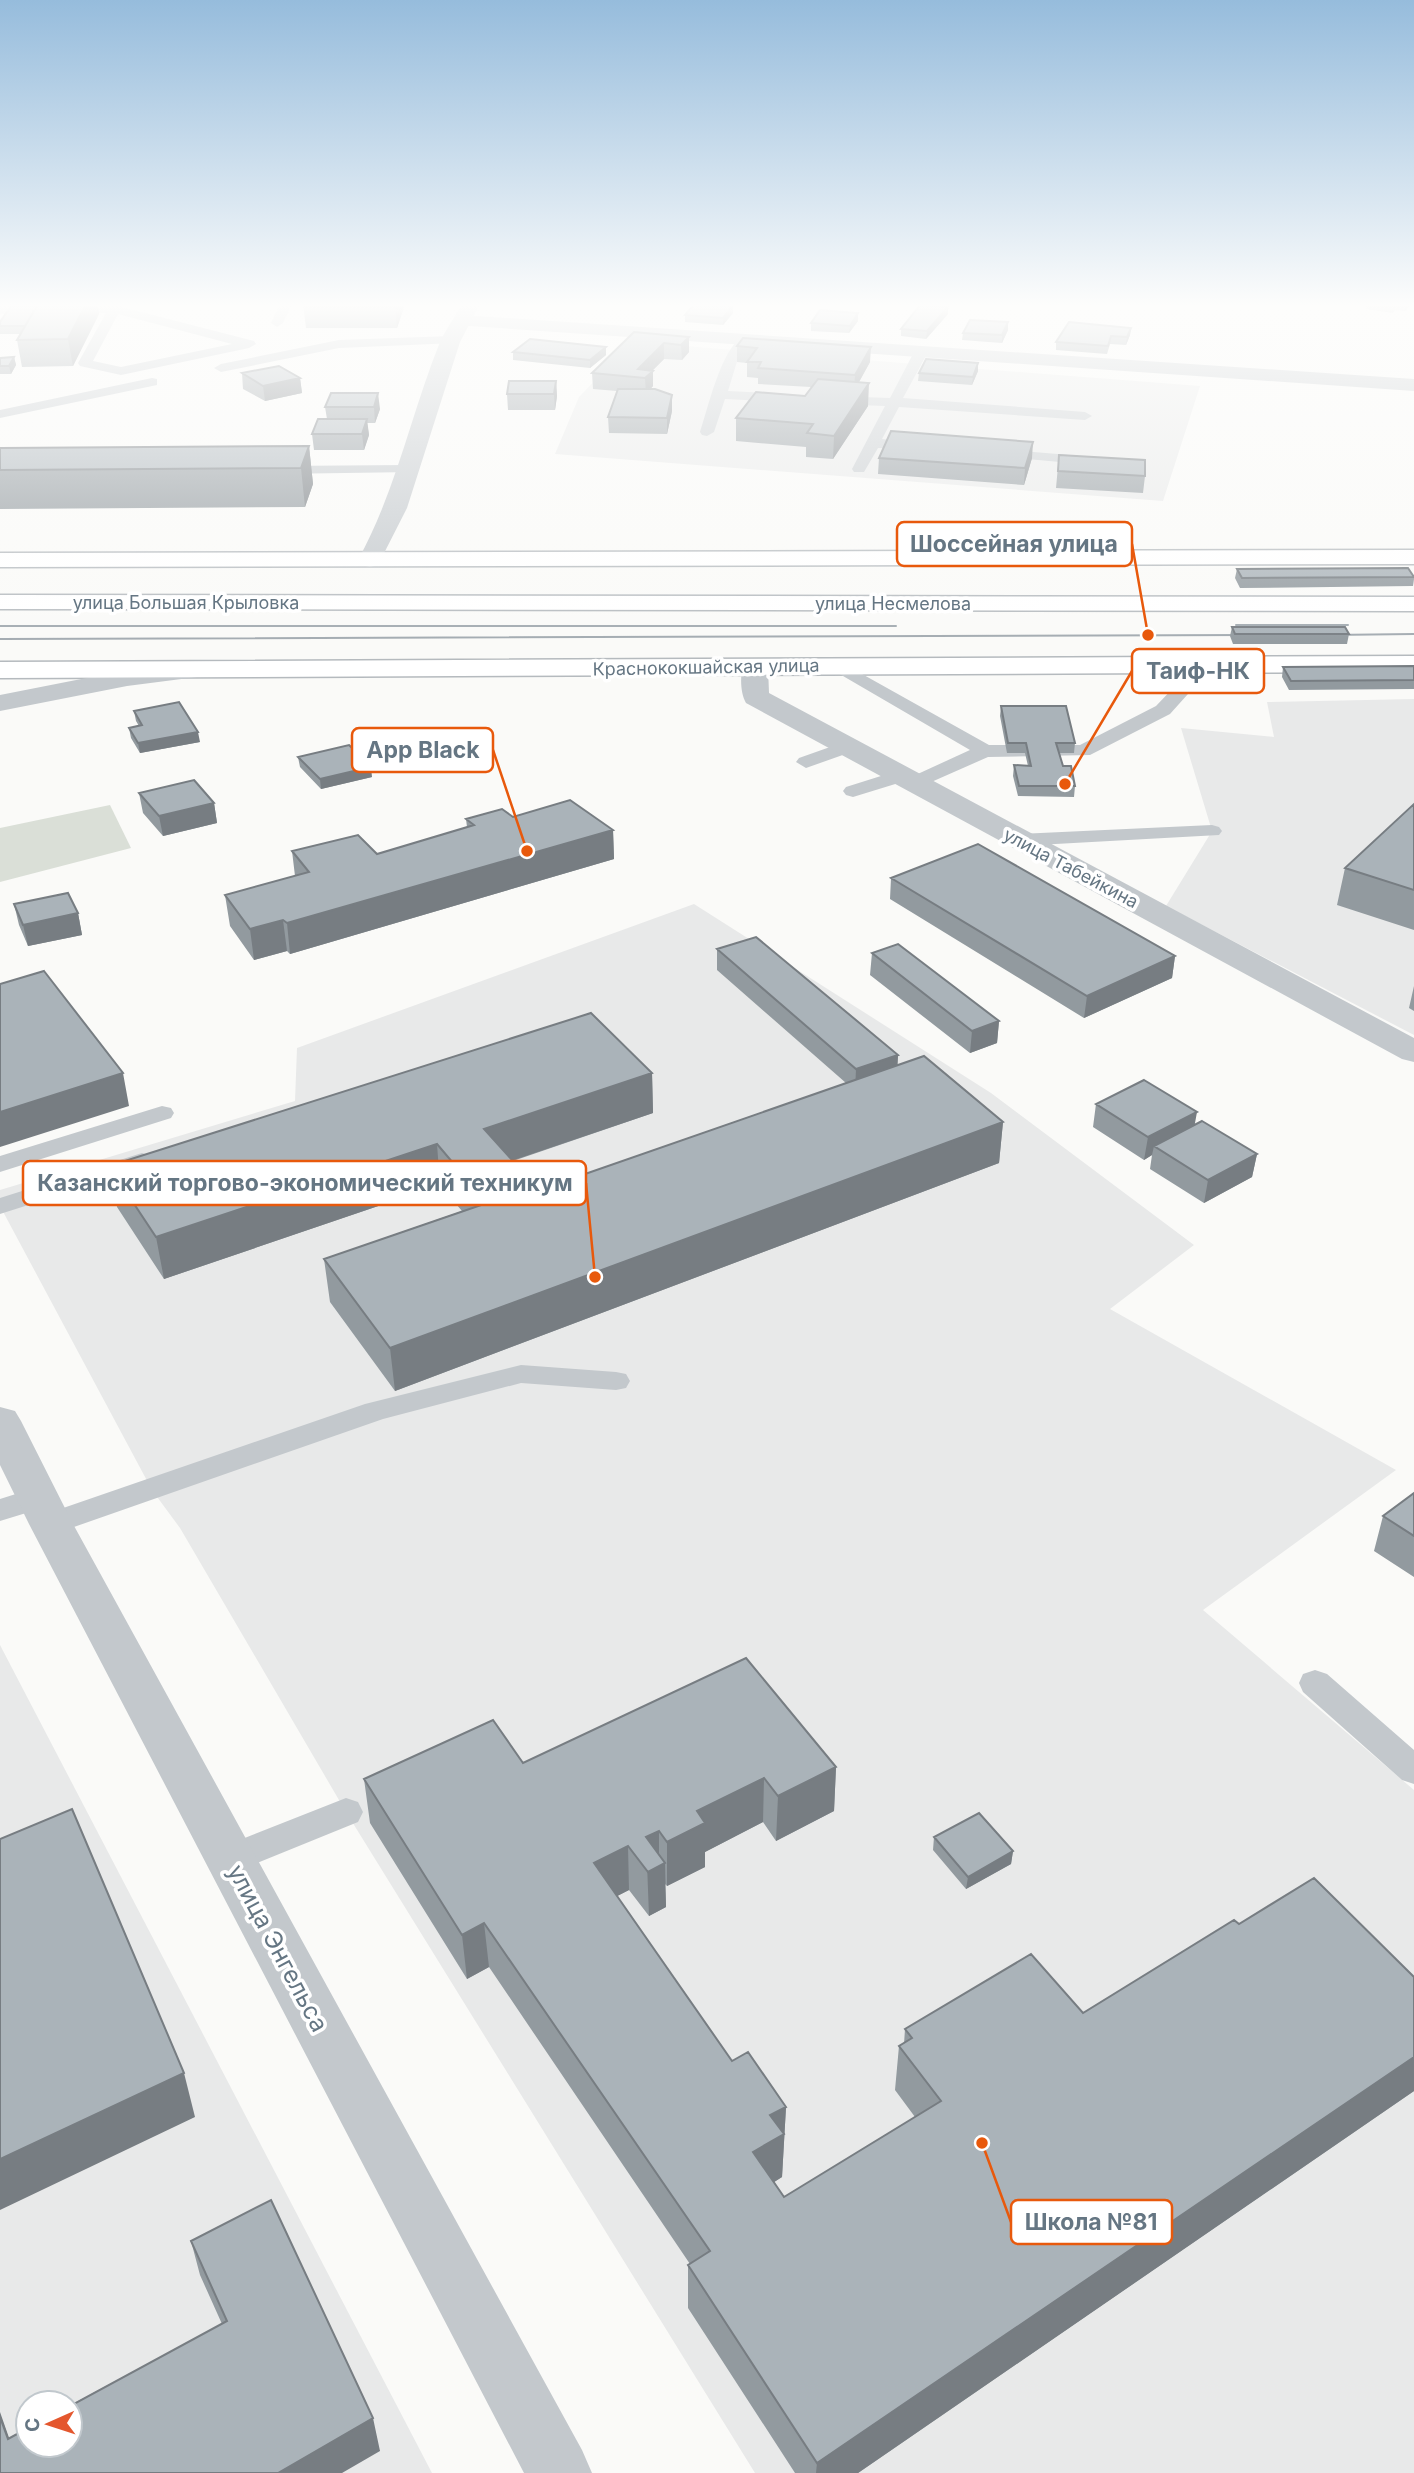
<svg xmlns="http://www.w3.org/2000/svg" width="1414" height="2473" viewBox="0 0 1414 2473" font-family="Inter,sans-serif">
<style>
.built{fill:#e8e9e9;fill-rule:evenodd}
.green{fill:#dadfd7}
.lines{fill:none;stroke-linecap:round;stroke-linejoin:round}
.primary-casing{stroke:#b5babe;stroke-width:3}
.service{fill:#c3c8cc;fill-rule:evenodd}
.minor{fill:#c3c8cc;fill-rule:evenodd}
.tertiary{fill:#c3c8cc;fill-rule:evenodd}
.primary{fill:#fff;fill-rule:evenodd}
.tram{stroke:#a2aab0;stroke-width:2}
.wall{fill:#929a9f}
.shaded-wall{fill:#777d82}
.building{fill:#aab3b9;stroke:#777d82;stroke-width:2}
.labels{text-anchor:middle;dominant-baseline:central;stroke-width:7;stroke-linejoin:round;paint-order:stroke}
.far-street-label{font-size:18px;fill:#657683;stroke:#fff}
.near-street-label{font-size:24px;fill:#657683;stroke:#fff}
.leader{fill:none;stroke:#e8590c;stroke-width:2.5}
.callout-dot{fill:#e8590c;stroke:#fff;stroke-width:2.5}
.callout{fill:#fff;stroke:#e8590c;stroke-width:2.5}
.callout-label{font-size:23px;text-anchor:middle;font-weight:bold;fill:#657683}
</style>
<rect width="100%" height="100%" fill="#fafaf8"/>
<path class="built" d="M632,342L1200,386L1163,501L555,454L579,397Z
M1414,699V1035L1166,906L1212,831L1181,728L1274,737L1267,702Z
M694,904L991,1093L1194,1245L1110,1309L1396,1470L1203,1610L1414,1790V2473H755L346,1812L180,1528L152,1490L0,1206V1190L295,1101L297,1048Z
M0,1645L432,2473H0ZM28,2403H70V2445H28Z"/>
<path class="green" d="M110,805L131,848L0,882V828Z"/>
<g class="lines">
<g class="primary-casing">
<path id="primary" d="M1414,550V564L0,567V553Z
M0,595L1414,597V611L0,609Z
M1414,656V672L0,678V662Z"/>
</g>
<path class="service" d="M280,304H292L283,323L277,327L271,323Z
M114,305L254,341L256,344L249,348L121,375L80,366L78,363L106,313L0,314V306ZM118,314L232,344L121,367L93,361Z
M451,336L458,340L456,343L339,348L221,372L214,368L221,364L339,340Z
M745,336L752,340L739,355L728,391L786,394L793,398L786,402L725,399L714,432L707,436L702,435L700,432C708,409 722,344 745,336Z
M921,348L928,352L903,398L1085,412L1092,416L1085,420L899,407L882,439L922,443L929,447L927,450L878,448L864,472H854L852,469L885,406L832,404L825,400L832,396L890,398L914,352Z
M152,378L157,379V385L0,418V410Z
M999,449L1093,457L1100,461L1093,465L994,456L992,453Z
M408,465L413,466L415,469L413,472L277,474L270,470L277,466Z
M837,660L989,745H1080L1156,706L1199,661L1205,660L1214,665L1170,714L1090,755L988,757L920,787H906L905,781L853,797L846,795L843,791L846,787L900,770L907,772L909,778L970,750L831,669L828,665Z
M847,741L854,743L857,747L854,751L806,768L796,762L799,758Z
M1212,825L1219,827L1222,831L1219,835L1019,846L1012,844L1009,840L1012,836L1019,834Z
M162,1106L171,1108L174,1113L171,1118L0,1172V1156Z
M142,1153L151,1156L155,1161L151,1166L0,1214V1198Z
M521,1365L616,1372L626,1374L630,1381L626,1388L616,1390L521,1383L383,1419L51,1535L40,1532L36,1524L40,1516L365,1404Z
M38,1487L49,1490L53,1498L49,1506L0,1521V1499Z
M1315,1670L1327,1674L1414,1750V1784L1402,1780L1303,1692L1299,1683L1303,1674Z
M346,1798L358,1802L363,1812L358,1822L230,1874L217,1869L212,1859L217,1849Z"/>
<path class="minor" d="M462,315L1414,379V391L455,325L453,321Z
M755,659L764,661L768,667L769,693L1414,1038V1062L1402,1059L746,703C740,693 739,671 746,661Z
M188,663L197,665L201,671L197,677L127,686L0,711V695L127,670Z
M0,1407L15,1411L21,1421L73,1524L582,2450L592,2473H524L29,1524L0,1465Z"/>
<path class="tertiary" d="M462,304H480L460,342L407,508L378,565L370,567L362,565L358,560C396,491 411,414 440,342C446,329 455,317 462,304Z"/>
<use href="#primary" class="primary"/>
<path class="tram" d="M1236,625H1348
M0,626H896
M1330,635L1414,634
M0,639L1249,635"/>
</g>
<path class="wall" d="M38,304H97L99,314L73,366L22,367L17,340L20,334H0V322L37,306Z
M303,304H405L397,328H306Z
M1367,304H1414V305H1411L1405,311L1395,310L1393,313L1366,309Z
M733,305V313L723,325L685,322V315Z
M948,307V314L926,339L901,336V329Z
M858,313V321L849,333L811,331V323Z
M1008,322V330L1002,343L962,340L963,333Z
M1131,328L1130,335L1126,345L1110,344L1107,354L1056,350V342Z
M634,332L689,337V352L682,360L664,359L652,371L653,386L650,389L672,395V411L667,434L609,433L608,417L617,391L593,389L592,373Z
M743,338L870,362L859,382L868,406L833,459L806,457V447L736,441V418L805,396L811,387L758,384V378L747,377V363L737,362V346Z
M513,352L606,355L590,368L513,360Z
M14,357L16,365L11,374H0V358Z
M978,363V371L972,385L918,381L919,373Z
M242,373L300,378L302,393L265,401L243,389Z
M556,381L557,396L555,410H508L507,394Z
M331,393L380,409L375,423H367L369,435L364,450H314L312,434L327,419L325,407Z
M309,446L313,484L305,507L0,509V448Z
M1059,455L1145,476L1143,493L1056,488Z
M879,458H1032L1024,485L878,474Z
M1237,569L1414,576V579L1413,586L1240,588L1235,578Z
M1232,627L1349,634L1347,644H1233L1230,636Z
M1414,666V689L1289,690L1282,677L1283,667Z
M1001,706L1075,743L1074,753H1059L1063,766L1075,786L1074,797L1018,796L1013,776L1014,765L1028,766L1025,753H1007L1000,716Z
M134,711L200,742L140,753L131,738L129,728L139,726L136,721Z
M298,757L372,777L321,789L300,767Z
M139,793L214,803L217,823L163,836L143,813Z
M1414,804V930L1337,905L1345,868Z
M513,817L613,830L614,859L290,954L287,951L254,960L230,926L225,895L295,876L292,851L377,854L467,827L466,819Z
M891,878L1175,956L1172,978L1084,1018L890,899Z
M14,904L78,913L82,935L28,946L19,925Z
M717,949L898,1055L897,1066L1003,1122L999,1163L395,1391L330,1302L324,1259L462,1211L440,1185L164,1279L117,1207L109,1166L652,1073L653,1113L513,1161L539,1190L846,1083L717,970Z
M872,953L999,1021L997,1043L970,1053L870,975Z
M1414,986V1011L1409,1008Z
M1096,1104L1195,1125L1257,1154L1252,1177L1204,1203L1150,1169L1152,1155L1144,1160L1093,1127Z
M1414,1493V1577L1374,1551L1383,1516Z
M523,1763L836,1767L834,1811L776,1841L763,1822L705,1852V1867L667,1886L665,1884L666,1907L649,1916L629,1890L617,1896L732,2061L786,2107L782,2177L774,2182L784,2197L915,2117L895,2090L899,2046L904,2044L905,2029L1083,2013L1239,1924L1414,1977V2091L858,2473H795L688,2308V2265L690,2264L489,1967L467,1979L370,1823L364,1779Z
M934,1837L1013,1851L1011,1864L966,1889L933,1850Z
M191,2241L380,2451L9,2438L222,2324L200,2275Z"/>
<path class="shaded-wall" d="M86,304H97L99,314L73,366L68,339Z
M395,304H405L397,328Z
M1407,304L1414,305H1411L1405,311Z
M733,305V313L723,325V318Z
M948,307V314L926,339L927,331Z
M858,313V321L849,333L850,326Z
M1008,322V330L1002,343V335Z
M1131,328L1130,335L1126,345L1127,337Z
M689,337V352L682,360L681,345Z
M664,343V359L645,378L638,369Z
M606,347V355L590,368V360Z
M871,347L870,362L854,391L855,375Z
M14,357L16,365L11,374L9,366Z
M978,363V371L972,385L973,377Z
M653,371V386L646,394L645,378Z
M300,378L302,393L265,401L263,386Z
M556,381L557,396L555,410L554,394Z
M869,383L868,406L833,459L834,436Z
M378,393L380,409L375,423L374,407Z
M672,395V411L667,434V418Z
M367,419L369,435L364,450L362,434Z
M1033,442L1032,458L1024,485L1025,468Z
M309,446L313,484L305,507L301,468Z
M198,732L200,742L140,753L138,743Z
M371,767L372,777L321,789L320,779Z
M214,803L217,823L163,836L159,816Z
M613,830L614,859L290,954L287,923Z
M78,913L82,935L28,946L23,925Z
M283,920L287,951L254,960L250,929Z
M1175,956L1172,978L1084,1018L1087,996Z
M999,1021L997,1043L970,1053L972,1031Z
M898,1055L897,1077L855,1092L856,1069Z
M123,1073L129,1106L0,1147V1112Z
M652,1073L653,1113L487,1169L484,1129Z
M1197,1112L1193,1134L1154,1146L1152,1155L1144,1160L1148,1137Z
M1003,1122L999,1163L395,1391L390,1348Z
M437,1144L440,1185L164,1279L156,1237Z
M1257,1154L1252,1177L1204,1203L1208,1180Z
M836,1767L834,1811L776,1841L778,1796Z
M764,1778L763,1822L705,1852V1867L667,1886V1842L697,1811Z
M659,1831V1866L665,1863L666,1907L649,1916L646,1837Z
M628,1846L629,1890L596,1907L594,1863Z
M1013,1851L1011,1864L966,1889L968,1877Z
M484,1923L489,1967L467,1979L462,1935Z
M1414,2057V2091L858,2473H816L817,2463Z
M184,2073L195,2117L0,2210V2159Z
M786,2107L782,2177L752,2196L753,2152L770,2115Z
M0,2412L21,2472L8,2439L0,2417Z
M373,2418L380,2451L342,2473H278Z"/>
<path class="building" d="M38,304H86L68,339L17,340Z
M694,304H720L733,305L723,318L685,315Z
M921,304L948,307L927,331L901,329Z
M11,306H37L25,326H0V322Z
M820,310L858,313L850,326L811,323Z
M970,320L1008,322L1002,335L963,333Z
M1069,322L1131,328L1127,337L1111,336L1108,346L1056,342Z
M634,332L689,337L681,345L664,343L638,369L653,371L645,378L592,373Z
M743,338L871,347L855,375L758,368L761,362H747L757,348L737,346Z
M530,339L606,347L590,360L513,352Z
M14,357L9,366H0V358Z
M926,359L978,363L973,377L919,373Z
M279,366L300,378L263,386L242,373Z
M818,379L869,383L834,436L807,433L813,424L736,418L756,392L805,396Z
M509,381H556L554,394H507Z
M618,389H655L672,395L667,418L608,417Z
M331,393H378L374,407H325Z
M318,419H367L362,434H312Z
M891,431L1033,442L1025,468L879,458Z
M309,446L301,468L0,470V448Z
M1059,455L1145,460V476L1058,471Z
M1408,568L1414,577L1242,578L1237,569Z
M1232,627H1345L1349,634H1235Z
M1414,666V680L1291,681L1283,667Z
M179,702L198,732L138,743L129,728L142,725L134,711Z
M1001,706H1066L1075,743H1056L1063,766H1071L1075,786H1019L1014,765L1031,766L1026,743H1008Z
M349,745L371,767L320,779L298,757Z
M194,780L214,803L159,816L139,793Z
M570,800L613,830L287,923L283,920L250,929L225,895L309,872L292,851L358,835L377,854L474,825L466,819L502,809L513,817Z
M1414,804V890L1345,868Z
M978,844L1175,956L1087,996L891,878Z
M68,893L78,913L23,925L14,904Z
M756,937L898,1055L856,1069L717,949Z
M898,944L999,1021L972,1031L872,953Z
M44,971L123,1073L0,1112V984Z
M591,1013L652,1073L484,1129L539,1190L924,1056L1003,1122L390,1348L324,1259L487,1203L437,1144L156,1237L109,1166Z
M1144,1080L1197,1112L1148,1137L1096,1104Z
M1202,1121L1257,1154L1208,1180L1154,1146Z
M1414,1493V1536L1383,1516Z
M746,1658L836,1767L778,1796L764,1778L697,1811L705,1823L667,1842L659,1831L646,1837L665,1863L648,1872L628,1846L594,1863L732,2061L748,2052L786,2107L770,2115L784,2134L753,2152L784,2197L941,2101L899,2046L912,2038L905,2029L1031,1954L1083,2013L1234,1920L1239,1924L1314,1878L1414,1977V2057L817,2463L688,2265L710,2251L484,1923L462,1935L364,1779L493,1720L523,1763Z
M72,1809L184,2073L0,2159V1839Z
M979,1813L1013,1851L968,1877L934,1837Z
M271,2200L373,2418L278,2473H0V2417L8,2439L28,2428V2445H70V2406L227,2321L191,2241Z"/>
<linearGradient id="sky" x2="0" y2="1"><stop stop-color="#96bcdc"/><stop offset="0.47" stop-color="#fdfdfc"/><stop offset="1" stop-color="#fdfdfc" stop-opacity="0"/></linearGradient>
<rect width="1414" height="650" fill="url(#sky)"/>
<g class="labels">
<g class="far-street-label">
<text x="186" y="602">улица Большая Крыловка</text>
<text x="893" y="603">улица Несмелова</text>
<text transform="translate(706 667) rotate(-1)">Краснококшайская улица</text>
<text transform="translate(1071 868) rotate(28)">улица Табейкина</text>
</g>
<g class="near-street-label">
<text transform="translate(278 1948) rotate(62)">улица Энгельса</text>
</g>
</g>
<path class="leader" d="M1148 635L1132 544M1065 784L1132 671M527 851L493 750M595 1277L586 1183M982 2143L1011 2222"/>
<g class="callout-dot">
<circle cx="1148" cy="635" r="7"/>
<circle cx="1065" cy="784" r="7"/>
<circle cx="527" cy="851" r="7"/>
<circle cx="595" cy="1277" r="7"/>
<circle cx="982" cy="2143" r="7"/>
</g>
<g class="callout">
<rect x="897" y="522" width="235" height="44" rx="7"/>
<rect x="1132" y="649" width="132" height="44" rx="7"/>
<rect x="352" y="728" width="141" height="44" rx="7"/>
<rect x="23" y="1161" width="563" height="44" rx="7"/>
<rect x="1011" y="2200" width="161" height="44" rx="7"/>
</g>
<g class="callout-label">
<text x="1014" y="552">Шоссейная улица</text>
<text x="1198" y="679">Таиф-НК</text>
<text x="423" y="758">App Black</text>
<text x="305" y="1191">Казанский торгово-экономический техникум</text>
<text x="1091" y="2230">Школа №81</text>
</g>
<g transform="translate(49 2424) rotate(267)"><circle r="33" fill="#ffffff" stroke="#c1c8cd" stroke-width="2"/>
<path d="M0-5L12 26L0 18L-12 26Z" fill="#e4572e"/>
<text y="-10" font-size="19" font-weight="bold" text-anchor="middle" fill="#657683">С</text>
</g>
</svg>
